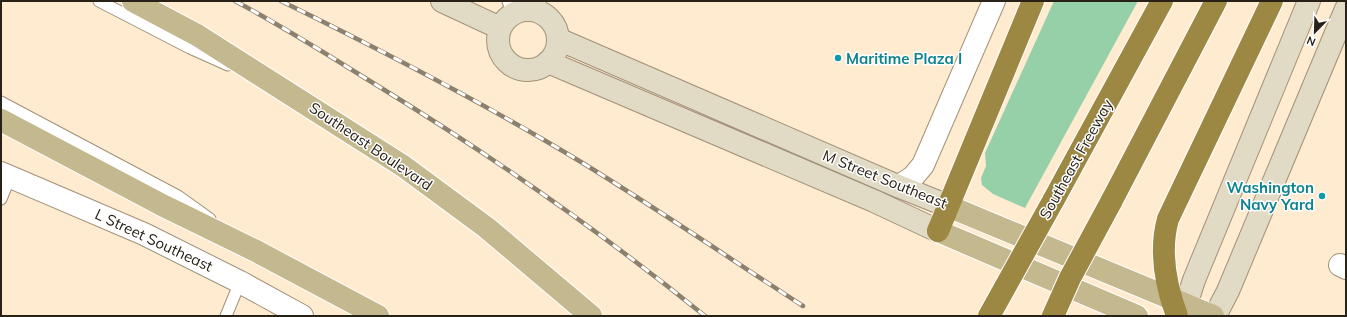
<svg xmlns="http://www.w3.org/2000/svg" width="1347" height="317" viewBox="0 0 1347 317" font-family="Mulish,sans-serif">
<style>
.green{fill:#96d0a8}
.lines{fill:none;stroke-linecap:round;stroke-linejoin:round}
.lane-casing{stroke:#a29178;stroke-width:13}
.street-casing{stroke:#a29178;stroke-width:24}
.secondary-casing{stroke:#a29178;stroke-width:24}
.primary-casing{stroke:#fff;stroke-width:24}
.highway-casing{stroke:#fff;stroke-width:24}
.lane{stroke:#fff;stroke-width:11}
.street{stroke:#fff;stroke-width:22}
.secondary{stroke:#e1dbc6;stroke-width:22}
.primary{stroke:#c4b88e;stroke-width:22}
.highway{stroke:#9c8842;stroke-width:22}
.rail-casing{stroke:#8c806e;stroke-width:4.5}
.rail{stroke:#fff;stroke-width:3;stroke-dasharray:9;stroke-linecap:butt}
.highway-bridge-casing{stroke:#fff;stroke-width:24;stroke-linecap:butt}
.highway-bridge{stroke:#9c8842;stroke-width:22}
.culture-dot{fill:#0f9aa8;stroke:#fff;stroke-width:1.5}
.labels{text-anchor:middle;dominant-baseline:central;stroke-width:3;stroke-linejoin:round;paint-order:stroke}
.culture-label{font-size:15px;font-weight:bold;fill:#0d838f;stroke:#fff;text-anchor:start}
.street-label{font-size:15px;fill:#272117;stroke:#fff}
</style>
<rect width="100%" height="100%" fill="#feebd0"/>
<path class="green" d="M1054,1H1138L1025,208L993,194L982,185L981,178L986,166L985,153Z"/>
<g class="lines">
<g class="lane-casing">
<path id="lane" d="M99,1L190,48L228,65
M508,1L512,14
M536,11L540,1
M1,102L178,196L210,219
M1,199L10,177
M226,316L240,282"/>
</g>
<g class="street-casing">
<path id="street" d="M1,173L144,234L240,282L302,316
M899,186L913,177L923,165L994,1
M1340,265L1346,268"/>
</g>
<g class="secondary-casing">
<path id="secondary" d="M442,1L500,28
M498 40a30 30 0 1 1 60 0a30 30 0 1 1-60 0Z
M558,39L893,184L948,206
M548,62L874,201L938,231
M1186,305L1194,280L1309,1
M1215,316L1228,291L1346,9"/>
</g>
<g class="primary-casing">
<path id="primary" d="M133,1L197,35L403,166L487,228L591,316
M1,120L162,205L256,251L378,316
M948,206L1213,316
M938,231L1137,316"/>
</g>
<g class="highway-casing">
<path id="highway" d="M1053,201L1162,1
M1111,202L1216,1
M938,231L1033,1
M1177,316C1166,286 1159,251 1168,219L1272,1"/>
</g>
<use href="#lane" class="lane"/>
<use href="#street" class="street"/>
<use href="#secondary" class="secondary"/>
<use href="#primary" class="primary"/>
<use href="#highway" class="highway"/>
<g class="rail-casing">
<path id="rail" d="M235,1C284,27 331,57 378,86C492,156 601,232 705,316
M281,1C383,51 484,103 581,162C656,208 729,258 803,306"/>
</g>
<use href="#rail" class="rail"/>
<g class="highway-bridge-casing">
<path id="highway-bridge" d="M989,316L1053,201
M1053,316L1070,278L1111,202"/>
</g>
<use href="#highway-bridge" class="highway-bridge"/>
</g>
<g class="culture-dot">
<circle cx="838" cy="58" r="4"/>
<circle cx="1322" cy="196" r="4"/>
</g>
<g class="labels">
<g class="culture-label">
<text x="846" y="58">Maritime Plaza I</text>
<text x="1314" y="187" text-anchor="end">Washington<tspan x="1314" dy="17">Navy Yard</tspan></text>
</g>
<g class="street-label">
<text transform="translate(371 146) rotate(34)">Southeast Boulevard</text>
<text transform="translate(1076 159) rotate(-61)">Southeast Freeway</text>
<text transform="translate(885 179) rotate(22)">M Street Southeast</text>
<text transform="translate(154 240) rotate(25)">L Street Southeast</text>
</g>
</g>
<rect width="1347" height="317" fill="none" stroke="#272117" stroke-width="4"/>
<g transform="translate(1315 32) rotate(203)" stroke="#ffffff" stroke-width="3" paint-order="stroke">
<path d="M0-3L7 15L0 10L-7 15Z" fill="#272117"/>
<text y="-6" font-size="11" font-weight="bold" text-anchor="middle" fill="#272117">N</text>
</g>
</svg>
